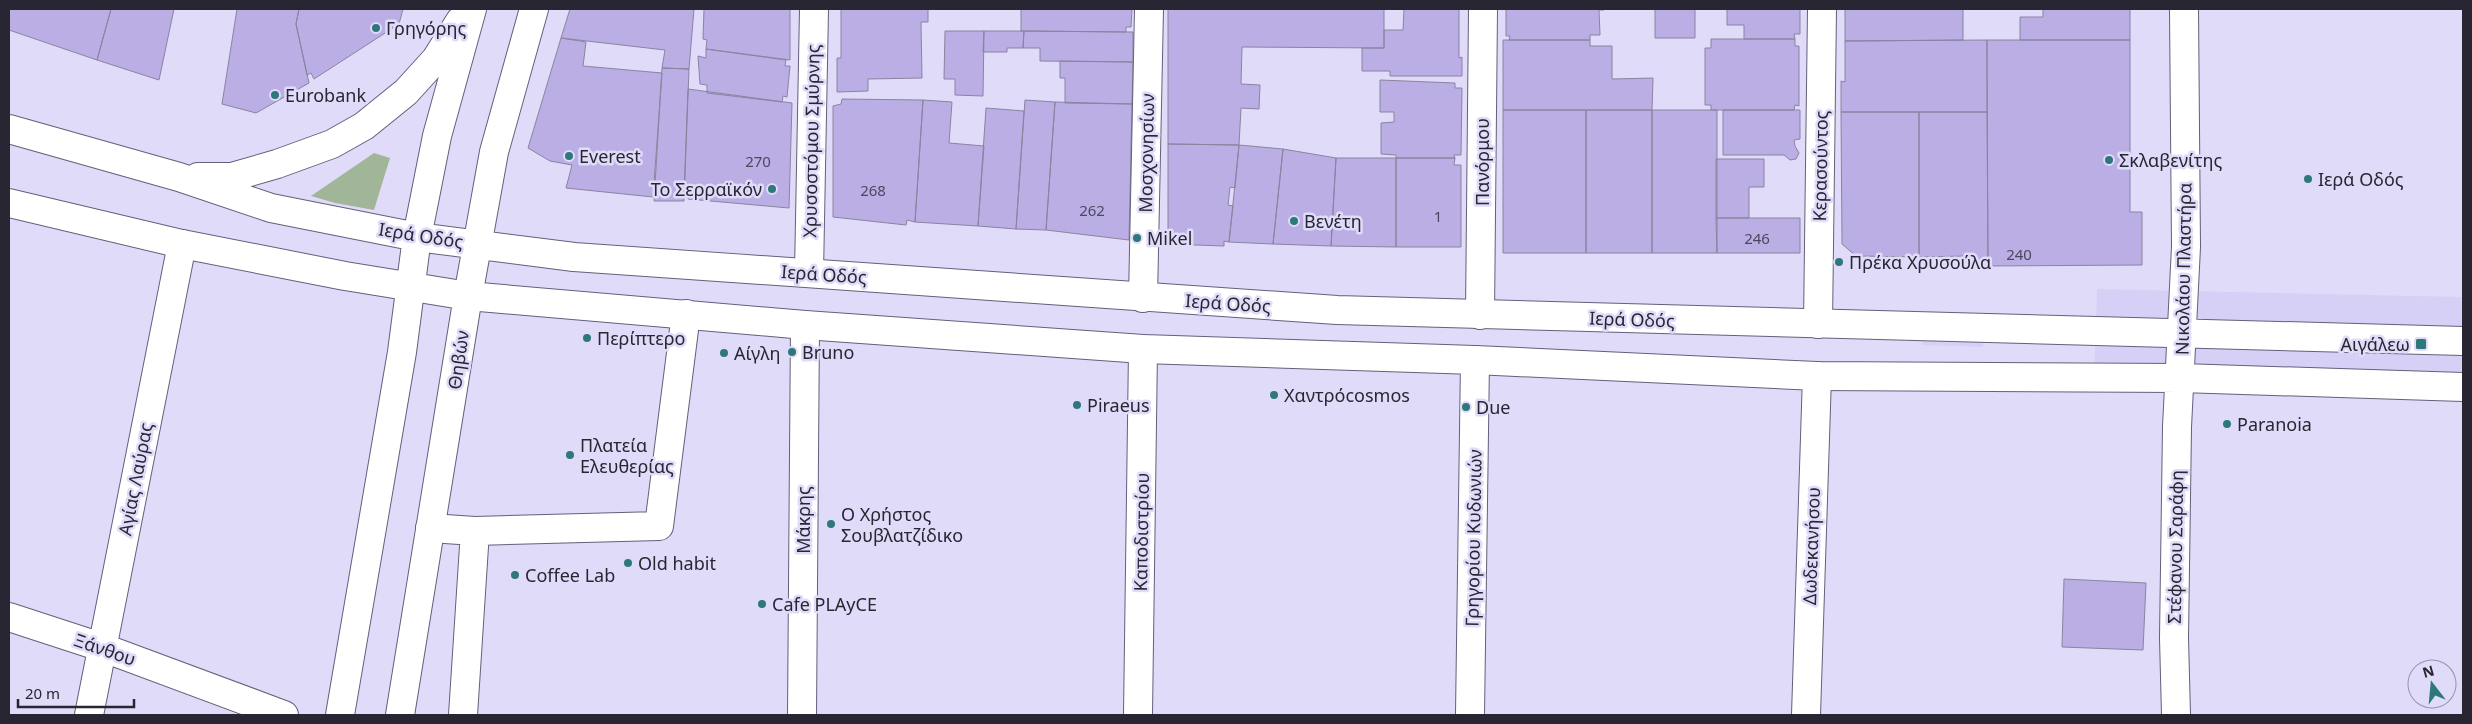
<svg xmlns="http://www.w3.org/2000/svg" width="2472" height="724" viewBox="0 0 2472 724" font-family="'Noto Sans',sans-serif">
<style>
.built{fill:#d7d0f6}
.green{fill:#a1b698}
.building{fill:#baaee5;stroke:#8a84a0}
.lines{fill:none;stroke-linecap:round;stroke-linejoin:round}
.street-casing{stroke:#655f7a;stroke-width:30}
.secondary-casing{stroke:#655f7a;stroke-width:30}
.street{stroke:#fff;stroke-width:28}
.secondary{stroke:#fff;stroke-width:28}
.poi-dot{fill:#2e777a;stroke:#e1dbfa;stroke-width:2}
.labels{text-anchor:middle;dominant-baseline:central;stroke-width:5;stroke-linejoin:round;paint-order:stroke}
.number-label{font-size:15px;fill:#4c485f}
.poi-label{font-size:18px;fill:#282632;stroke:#e1dbfa;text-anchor:start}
.street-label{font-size:18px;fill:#282632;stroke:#e1dbfa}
</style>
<rect width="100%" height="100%" fill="#e1dbfa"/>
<path class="built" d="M2097,289L2463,297V392L2094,384Z
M1922,333L1984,335L1983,347L1922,345Z"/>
<path class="green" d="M374,153L390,158L374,210L335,203L311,196Z"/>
<path class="building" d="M9,9H111L97,60L9,30Z
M111,9H174L159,80L97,60Z
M237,9H299L296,24L309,83L256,113L222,104Z
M299,9H403L399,24L314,79L311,73L307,75L296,24Z
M570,9H694L689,69L662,68L665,50L561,38Z
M704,9H790V60L706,49L707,40L703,39Z
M841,9H928V22H921L922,78L868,79V91L837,92V58H841Z
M1021,9H1132L1131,27H1126V32L1021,31Z
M1168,9H1384V48L1242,47L1241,84L1260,85L1259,109L1241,108L1239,145L1168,144Z
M1404,9H1459V58L1462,57V76H1390V71H1362V48H1384V30H1403Z
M1506,9H1604V10H1599L1600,35H1590V40H1509L1510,36H1506Z
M1655,9H1695V38H1655Z
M1727,9H1800V34H1794L1795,39H1744V25H1727Z
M1845,9H1963V40L1845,41Z
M2043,9H2130V40H2020V17H2043Z
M945,31H984L983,96L955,95V79H944Z
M984,31H1024L1023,48H1007V52H983Z
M1024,31L1133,32V62L1040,61V48H1023Z
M561,38L586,42L583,66L662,73L653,197L566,188L572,165L550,161L528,148Z
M1711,39H1795V46H1799V106L1795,105L1794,110H1711V105H1705V48H1711Z
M1503,40H1590V46H1612V79L1653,78L1652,110H1503Z
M1987,40V112H1841V81L1845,82V41Z
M1987,40H2130V212H2142V265L1988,266Z
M706,49L786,60L785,66H790L787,97L783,96L782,102L707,93V85L700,84L698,56L706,58Z
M1060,61L1133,62L1132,104L1065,103V78H1060Z
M662,68L689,69L684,201H654Z
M1380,80L1455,83V88H1462L1461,155H1454L1455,158H1396V155L1381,154V123L1394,122V112H1380Z
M688,89L792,103L789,208L688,199L689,194L684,193Z
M842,99L923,100L915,222L907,220L906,225L833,217V106L841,104Z
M923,100L952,102L949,143L984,146L978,226L915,222Z
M1025,100L1055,102L1046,230L1016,229Z
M1055,102L1132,104L1129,240L1046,230Z
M986,108L1024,111L1016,229L978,226Z
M1503,110H1586V253H1503Z
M1586,110H1652V253H1586Z
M1652,110H1717V253H1652Z
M1723,110H1800V139L1794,140L1795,146L1799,153L1796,159L1790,160L1784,155H1723Z
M1841,112H1919V257L1856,256L1842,244Z
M1919,112H1987L1988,266H1968L1967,256L1919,257Z
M1168,144L1239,145L1235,188L1230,187L1228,205L1233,206L1229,242L1224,241V246L1168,244Z
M1239,145L1283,149L1273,244L1229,242Z
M1283,149L1336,158L1331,246L1273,244Z
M1336,158H1396V247L1331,246Z
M1396,158H1455L1454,165H1461V247H1396Z
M1716,159H1764V187H1749V218H1716Z
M1716,218H1800V253H1717Z
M2064,579L2146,583L2143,650L2062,647Z"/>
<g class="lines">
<g class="street-casing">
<path id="street" d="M809,273L814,9
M1143,298L1149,9
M1480,315L1483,9
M1818,324L1822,9
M430,528L475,531L659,526L686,314
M9,617L101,647L284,715
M89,715L182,244
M463,715L475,531
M802,715L805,325
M1138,715L1143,349
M1470,715L1475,360
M1806,715L1817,376"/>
</g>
<g class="secondary-casing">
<path id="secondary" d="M9,129L179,177L271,208L417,237L574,257L1337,310L2463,341
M198,177H232L277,164L332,144L364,126L406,92L436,59L460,21
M9,203L182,244L345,276L468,296L805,325L1143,349L1475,360L1817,376L2181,378L2463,387
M340,715L402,352L417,237L437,136L472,9
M400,715L468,296L494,152L534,9
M2176,715L2174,638L2177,427L2186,247L2184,9"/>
</g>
<use href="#street" class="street"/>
<use href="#secondary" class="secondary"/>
</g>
<g class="poi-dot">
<circle cx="376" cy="28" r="5"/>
<circle cx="275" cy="95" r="5"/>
<circle cx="569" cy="156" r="5"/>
<circle cx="2109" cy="160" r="5"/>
<circle cx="2308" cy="179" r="5"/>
<circle cx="772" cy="189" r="5"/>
<circle cx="1294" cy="221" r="5"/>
<circle cx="1137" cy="238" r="5"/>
<circle cx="1839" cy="262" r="5"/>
<circle cx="587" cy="338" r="5"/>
<rect x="2415" y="338" width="12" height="12" rx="2.5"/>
<circle cx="792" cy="352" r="5"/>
<circle cx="724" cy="353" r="5"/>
<circle cx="1274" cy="395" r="5"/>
<circle cx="1077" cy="405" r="5"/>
<circle cx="1466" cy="407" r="5"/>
<circle cx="2227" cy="424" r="5"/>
<circle cx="570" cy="455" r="5"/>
<circle cx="831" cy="524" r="5"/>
<circle cx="628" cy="563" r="5"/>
<circle cx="515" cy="575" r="5"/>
<circle cx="762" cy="604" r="5"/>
</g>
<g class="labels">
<g class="number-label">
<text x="758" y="161">270</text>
<text x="873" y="190">268</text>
<text x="1092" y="210">262</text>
<text x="1438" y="216">1</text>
<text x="1757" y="238">246</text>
<text x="2019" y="254">240</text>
</g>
<g class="poi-label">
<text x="386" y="28">Γρηγόρης</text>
<text x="285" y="95">Eurobank</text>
<text x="579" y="156">Everest</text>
<text x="2119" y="160">Σκλαβενίτης</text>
<text x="2318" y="179">Ιερά Οδός</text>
<text x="762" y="189" text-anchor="end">Το Σερραϊκόν</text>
<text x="1304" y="221">Βενέτη</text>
<text x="1147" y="238">Mikel</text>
<text x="1849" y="262">Πρέκα Χρυσούλα</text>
<text x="597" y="338">Περίπτερο</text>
<text x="2410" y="344" text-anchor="end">Αιγάλεω</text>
<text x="802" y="352">Bruno</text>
<text x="734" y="353">Αίγλη</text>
<text x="1284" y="395">Χαντρόcosmos</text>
<text x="1087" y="405">Piraeus</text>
<text x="1476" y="407">Due</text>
<text x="2237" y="424">Paranoia</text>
<text x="580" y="445">Πλατεία<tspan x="580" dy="21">Ελευθερίας</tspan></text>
<text x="841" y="514">Ο Χρήστος<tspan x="841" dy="21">Σουβλατζίδικο</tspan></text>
<text x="638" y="563">Old habit</text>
<text x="525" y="575">Coffee Lab</text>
<text x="772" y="604">Cafe PLAyCE</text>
</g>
<g class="street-label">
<text transform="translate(811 141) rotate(-89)">Χρυσοστόμου Σμύρνης</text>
<text transform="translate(1146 153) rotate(-89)">Μοσχονησίων</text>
<text transform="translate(1482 162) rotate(-90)">Πανόρμου</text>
<text transform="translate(1820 166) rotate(-89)">Κερασούντος</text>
<text transform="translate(421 235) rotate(9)">Ιερά Οδός</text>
<text transform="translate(2183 269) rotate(-89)">Νικολάου Πλαστήρα</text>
<text transform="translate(824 274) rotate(4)">Ιερά Οδός</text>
<text transform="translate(1228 303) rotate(4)">Ιερά Οδός</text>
<text transform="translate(1632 319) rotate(2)">Ιερά Οδός</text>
<text transform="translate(458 360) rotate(-82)">Θηβών</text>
<text transform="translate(135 479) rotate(-79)">Αγίας Λαύρας</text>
<text transform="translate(803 520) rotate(-90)">Μάκρης</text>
<text transform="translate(1141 532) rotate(-89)">Καποδιστρίου</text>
<text transform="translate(1473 538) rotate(-89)">Γρηγορίου Κυδωνιών</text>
<text transform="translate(1811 546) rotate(-88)">Δωδεκανήσου</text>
<text transform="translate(2175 547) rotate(-89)">Στέφανου Σαράφη</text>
<text transform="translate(105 649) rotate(19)">Ξάνθου</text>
</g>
</g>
<rect width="2472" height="724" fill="none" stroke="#282632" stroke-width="20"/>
<g transform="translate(2432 684) rotate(344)"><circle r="24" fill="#e1dbfa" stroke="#9793aa"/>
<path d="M0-4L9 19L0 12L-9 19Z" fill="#2e777a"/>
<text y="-8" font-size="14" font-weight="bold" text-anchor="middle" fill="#282632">N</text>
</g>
<path d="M18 699v8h116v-8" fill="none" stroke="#282632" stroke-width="2.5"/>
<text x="25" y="699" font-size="15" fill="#282632" stroke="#e1dbfa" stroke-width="4" paint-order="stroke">20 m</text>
</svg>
